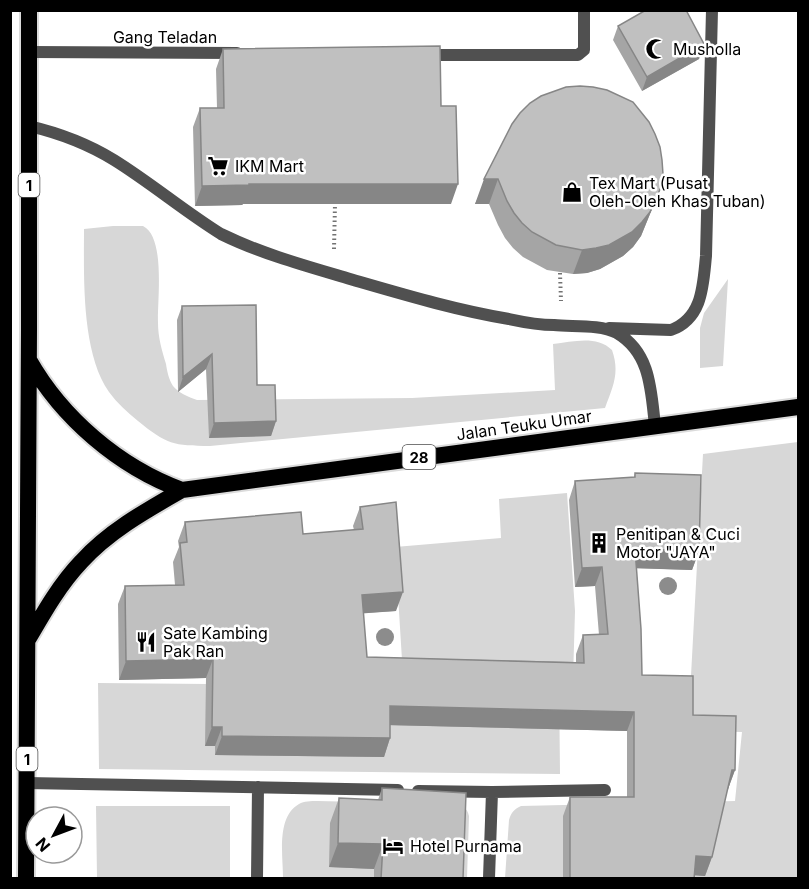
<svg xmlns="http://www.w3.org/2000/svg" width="809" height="889" viewBox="0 0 809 889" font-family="Inter,sans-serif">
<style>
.green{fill:#d7d7d7}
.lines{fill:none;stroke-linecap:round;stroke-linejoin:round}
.trunk-casing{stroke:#dbdbdb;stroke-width:20}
.path{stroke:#727272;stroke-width:4;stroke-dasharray:1.5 3;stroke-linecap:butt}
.service{stroke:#505050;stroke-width:12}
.trunk{stroke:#000;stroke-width:16}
.tree{fill:#8c8c8c}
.wall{fill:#a5a5a5}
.shaded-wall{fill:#868686}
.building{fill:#c0c0c0;stroke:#868686;stroke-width:1.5}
.labels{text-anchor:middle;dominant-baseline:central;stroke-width:5;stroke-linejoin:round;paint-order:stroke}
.shield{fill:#fff;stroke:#4c4c4c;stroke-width:1.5}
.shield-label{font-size:15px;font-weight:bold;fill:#000}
.street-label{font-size:16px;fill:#000;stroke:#fff}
.poi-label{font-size:16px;fill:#000;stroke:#fff;text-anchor:start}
</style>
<rect width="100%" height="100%" fill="#fff"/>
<path class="green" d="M113,226H143C166,237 157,302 158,323C158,337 162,351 166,364C167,371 169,380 173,386C179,393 188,397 197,400L412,398L555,390L553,344C573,342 596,335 612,350C620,373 613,386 605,408L210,446C174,446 166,444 138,421C127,412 117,403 109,392C81,352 84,276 84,229Z
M728,279L723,366L700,368V328L704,313Z
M798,442V878H505L509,820C511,813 514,809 521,806L735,801L742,732L688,731L703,454Z
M567,493L575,611L573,679L559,680L560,774L99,769L98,683L209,684L403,676L395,547L501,538L499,499Z
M317,801L455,804C463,807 467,807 469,816L467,878H283C283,856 276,817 299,804C304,801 311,801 317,801Z
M96,806H230V878H97Z"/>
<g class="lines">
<g class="trunk-casing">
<path id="trunk" d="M29,360C62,418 119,467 182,490
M29,638C44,612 60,584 81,562C109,531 147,510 182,490L798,407
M26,878L29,330V10"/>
</g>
<path class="path" d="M334,249L335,204
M560,273L561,301"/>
<path class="service" d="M29,52L237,53
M426,55H578L584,50V10
M29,126C59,133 88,144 114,160C151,183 184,211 221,234C262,254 306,266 350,279C402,294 455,310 509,319C523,322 539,325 554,325C572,327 600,324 617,333C651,353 651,391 655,426
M609,328L671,330C703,318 703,285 706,256L712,10
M27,783L398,790
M418,791L492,792L605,790
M257,878L258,787
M489,878L492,792"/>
<use href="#trunk" class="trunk"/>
</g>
<g class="tree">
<circle cx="668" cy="586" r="9"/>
<circle cx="385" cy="637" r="9"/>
</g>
<path class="wall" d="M618,26L704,44L699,59L642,91L613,40Z
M223,49L441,106L451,204H243L242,205L195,206L193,127L200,108H217L216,69Z
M512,124L661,187L641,236L633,247L623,256L600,269L587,273L573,274L547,270L523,257L513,248L505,238L498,225L489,204H475Z
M182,306L257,385L276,421L271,436L209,438L206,369L178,392L177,320Z
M635,473L699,551L692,570L636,568L642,675L693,715L735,770L728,789H727L712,857L705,876L695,875L694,879H563V816L570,797H627V731L390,725V738L384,757L215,755V746H205L206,678L119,680L118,604L125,586L175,585L173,562L179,547L178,541L185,522L303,534L354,530L353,526L360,507L396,611L363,613L367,657L576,662V654L583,635H599L595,586L575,587L569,500L575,481L634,477Z
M382,788L463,879H374V869L329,867L330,823L339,798L378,800Z"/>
<path class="shaded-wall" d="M704,44L699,59L642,91L647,77Z
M484,179H498L489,204H475Z
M249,184H458L451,204H243L242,205L195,206L202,186Z
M661,187L641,236L633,247L623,256L600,269L587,273L573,274L582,250Z
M212,354L206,369L178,392L183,377Z
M276,421L271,436L209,438L214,423Z
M635,549L699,551L692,570L628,568Z
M602,567L595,586L575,587L582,568Z
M403,592L396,611L355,614L362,595Z
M213,659L206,678L119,680L126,661Z
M390,706L634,712L627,731L384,725Z
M212,727H222L215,746H205Z
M222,736L390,738L384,757L215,755Z
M732,770H735L728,789H725Z
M338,843L383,844L374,869L329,867Z
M696,856L712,857L705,876L689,875Z"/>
<path class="building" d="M646,10H686L704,44L647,77L618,26Z
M440,46L441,106H456L458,184H249V185L202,186L200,108H224L223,49Z
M580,86L593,87L607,90L633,102L649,122L655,134L660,147L662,160L663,174L661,187L650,212L642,222L632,232L609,245L596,248L582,250L556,245L532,232L522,223L514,213L507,201L498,179H484L512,124L520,113L530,103L541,96L566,87Z
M256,305L257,385H275L276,421L214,423L212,354L183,377L182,306Z
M635,473L701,475L699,551L635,549L641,629L642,675L693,676V715L736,716L735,770H732L712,857L696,856L694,879H570V797H634V712L390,706V738L222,736V727H212L213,659L126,661L125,586L184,585L180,543L187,542L185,522L301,512L303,534L363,529L360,507L396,502L403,592L362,595L367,657L584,663L583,635L608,634L602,567L582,568L575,481L635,477Z
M382,788L466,793L463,879H381L383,844L338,843L339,798L382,800Z"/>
<defs>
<g id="mosque-bare" transform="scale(1.62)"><path d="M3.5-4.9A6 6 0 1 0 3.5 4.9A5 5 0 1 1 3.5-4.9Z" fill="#000" stroke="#fff" stroke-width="2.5" paint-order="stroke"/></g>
<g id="supermarket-bare" transform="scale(1.62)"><path d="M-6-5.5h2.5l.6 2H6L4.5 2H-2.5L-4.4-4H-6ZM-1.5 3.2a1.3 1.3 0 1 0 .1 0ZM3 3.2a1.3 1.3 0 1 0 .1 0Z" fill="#000" stroke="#fff" stroke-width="2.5" paint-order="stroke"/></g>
<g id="shop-bare" transform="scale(1.62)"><path d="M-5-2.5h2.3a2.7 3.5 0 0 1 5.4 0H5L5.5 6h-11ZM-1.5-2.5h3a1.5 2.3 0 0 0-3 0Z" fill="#000" stroke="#fff" stroke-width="2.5" paint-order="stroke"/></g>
<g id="building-bare" transform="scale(1.62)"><path d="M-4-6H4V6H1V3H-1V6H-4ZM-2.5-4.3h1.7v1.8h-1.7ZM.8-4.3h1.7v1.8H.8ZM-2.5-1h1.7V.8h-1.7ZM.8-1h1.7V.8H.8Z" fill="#000" stroke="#fff" stroke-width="2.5" paint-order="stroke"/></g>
<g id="restaurant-bare" transform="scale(1.62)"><path d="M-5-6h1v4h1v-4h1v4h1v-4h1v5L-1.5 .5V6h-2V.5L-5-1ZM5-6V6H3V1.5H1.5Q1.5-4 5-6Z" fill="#000" stroke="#fff" stroke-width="2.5" paint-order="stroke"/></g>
<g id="hotel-bare" transform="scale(1.62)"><path d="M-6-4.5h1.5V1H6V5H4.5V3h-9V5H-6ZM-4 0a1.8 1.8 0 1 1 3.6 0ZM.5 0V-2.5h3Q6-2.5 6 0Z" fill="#000" stroke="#fff" stroke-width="2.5" paint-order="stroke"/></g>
</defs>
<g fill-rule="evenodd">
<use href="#mosque-bare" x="656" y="49"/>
<use href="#supermarket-bare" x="218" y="166"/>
<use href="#shop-bare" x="572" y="192"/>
<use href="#building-bare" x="599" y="543"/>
<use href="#restaurant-bare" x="146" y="642"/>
<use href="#hotel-bare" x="393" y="846"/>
</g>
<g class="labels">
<g class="shield">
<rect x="18.5" y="173" width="21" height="24" rx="4.5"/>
<rect x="402.5" y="445" width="33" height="24" rx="4.5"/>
<rect x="16.5" y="747" width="21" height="24" rx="4.5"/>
</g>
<g class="shield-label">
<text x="29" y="185">1</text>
<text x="419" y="457">28</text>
<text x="27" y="759">1</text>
</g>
<g class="street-label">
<text x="165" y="37">Gang Teladan</text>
<text transform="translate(524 425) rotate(-8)">Jalan Teuku Umar</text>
</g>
<g class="poi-label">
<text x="673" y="49">Musholla</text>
<text x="235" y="166">IKM Mart</text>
<text x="589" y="183">Tex Mart (Pusat<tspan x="589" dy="18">Oleh-Oleh Khas Tuban)</tspan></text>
<text x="616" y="534">Penitipan &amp; Cuci<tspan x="616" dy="18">Motor "JAYA"</tspan></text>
<text x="163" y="633">Sate Kambing<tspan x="163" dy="18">Pak Ran</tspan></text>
<text x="410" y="846">Hotel Purnama</text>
</g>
</g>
<rect width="809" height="889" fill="none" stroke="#000000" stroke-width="24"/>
<g transform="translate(54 835) rotate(229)"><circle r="28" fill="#ffffff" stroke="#999999" stroke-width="1.5"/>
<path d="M0-4.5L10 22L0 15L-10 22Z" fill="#000000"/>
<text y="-9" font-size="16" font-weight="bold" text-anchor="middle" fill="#000000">N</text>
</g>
</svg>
